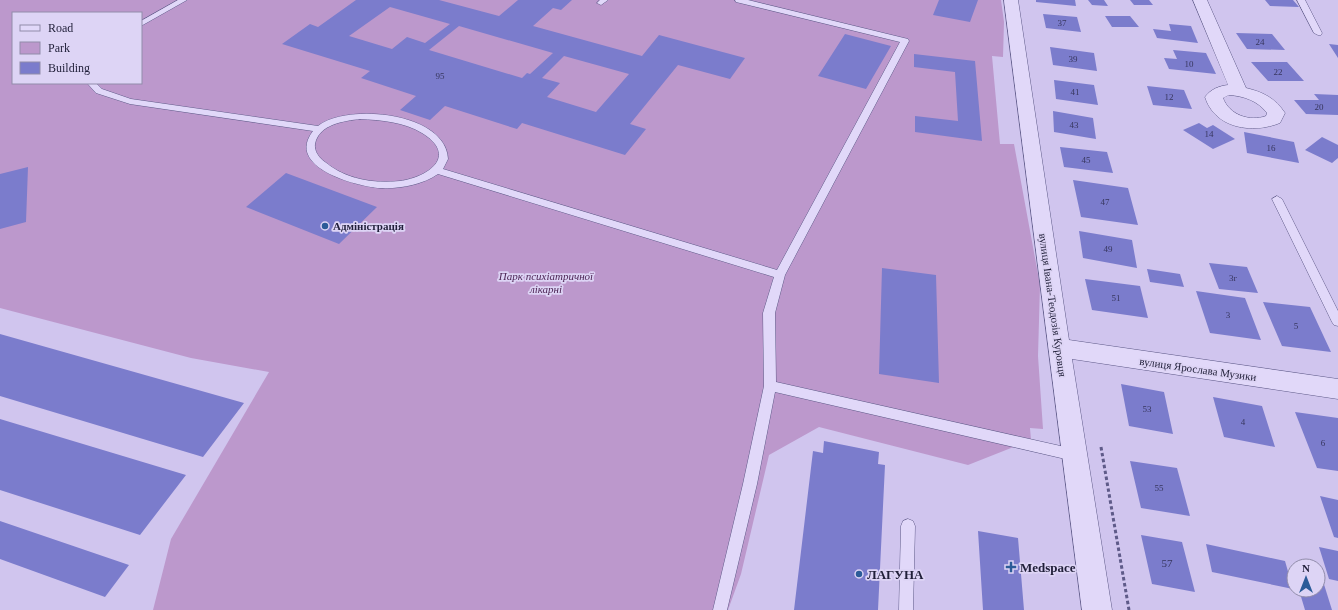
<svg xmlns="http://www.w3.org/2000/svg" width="1338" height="610" viewBox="0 0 1338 610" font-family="'Times New Roman',serif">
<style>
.green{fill:#bc98cc;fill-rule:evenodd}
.building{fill:#7b7ccc;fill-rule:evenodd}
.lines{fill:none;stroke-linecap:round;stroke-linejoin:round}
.lane-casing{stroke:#5f5b89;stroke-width:1}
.street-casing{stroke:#5f5b89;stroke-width:1}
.path{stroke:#5f5b89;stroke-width:3;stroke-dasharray:3.5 2.5;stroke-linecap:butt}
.lane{fill:#e1d8f9;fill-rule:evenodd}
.street{fill:#e1d8f9;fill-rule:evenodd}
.poi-dot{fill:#2b5b98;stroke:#ddd4f5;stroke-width:1.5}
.labels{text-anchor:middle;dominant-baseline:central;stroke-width:3.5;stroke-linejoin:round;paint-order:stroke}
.number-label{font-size:9px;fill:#37365e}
.poi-label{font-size:11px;font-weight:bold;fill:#201f39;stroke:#ddd4f5;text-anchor:start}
.park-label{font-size:11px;font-style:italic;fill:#4d2555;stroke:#ddd4f5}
.street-label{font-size:11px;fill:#201f39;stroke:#ddd4f5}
.near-number-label{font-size:11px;fill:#37365e}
.near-poi-label{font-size:13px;font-weight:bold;fill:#201f39;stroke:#ddd4f5;text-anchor:start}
</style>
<rect width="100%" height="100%" fill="#d0c5ee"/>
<path class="green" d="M0,0H1001L1004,22L1003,57L992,56L1000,144H1014L1040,285L1038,356L1043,429L1030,428L1031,440L968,465L819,427L769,455L741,574L728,610H153L171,539L269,372L191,358L0,308ZM13,13H141V83H13Z"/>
<path class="building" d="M356,0H439L499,16L518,0H572L561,10L553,8L533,26L642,56L659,35L745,58L730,79L678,65L630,124L646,129L625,155L522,123L517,129L445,106L430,120L400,110L416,96L361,78L370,71L282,44L310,24L318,27ZM390,7L450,24L425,43L407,37L392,49L349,36ZM459,26L553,53L530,74L527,73L522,78L429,50ZM564,56L629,74L596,112L547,97L560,83L542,78Z
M939,0H978L970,22L933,15Z
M1036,0H1075L1076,6L1036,2Z
M1088,0H1104L1108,6L1092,5Z
M1130,0H1149L1153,5H1134Z
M1265,0H1293L1299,7L1270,6Z
M1043,14L1077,17L1081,32L1046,28Z
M1105,16H1130L1139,27H1112Z
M1169,24L1191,26L1198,43L1157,38L1153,29L1171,31Z
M1236,33L1272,34L1285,50L1247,49Z
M845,34L891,46L866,89L818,76Z
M1329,44L1338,45V58Z
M1050,47L1094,53L1097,71L1053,65Z
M1173,50L1206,53L1216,74L1169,69L1164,58L1177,59Z
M914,54L975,61L982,141L915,132V116L958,121L955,72L914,67Z
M1251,62H1287L1304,81H1268Z
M1054,80L1094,85L1098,105L1056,99Z
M1147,86L1184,90L1192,109L1153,105Z
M1314,94L1338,95V115L1306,114L1294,100H1319Z
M1053,111L1093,118L1096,139L1054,132Z
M1199,123L1207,128L1213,125L1235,139L1213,149L1183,130Z
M1244,132L1294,142L1299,163L1247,153Z
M1322,137L1338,145V158L1332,163L1305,150Z
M1060,147L1107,152L1113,173L1064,167Z
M28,167L26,222L0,229V174Z
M286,173L377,207L339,244L246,207Z
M1073,180L1128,188L1138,225L1081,217Z
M1079,231L1132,240L1137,268L1083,258Z
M1209,263L1247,267L1258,293L1219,289Z
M882,268L936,275L939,383L879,374Z
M1147,269L1180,274L1184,287L1150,282Z
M1085,279L1140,286L1148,318L1092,310Z
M1196,291L1245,298L1261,340L1210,333Z
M1263,302L1310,307L1331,352L1282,346Z
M0,334L244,403L203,457L0,396Z
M1121,384L1164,392L1173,434L1129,426Z
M1213,397L1262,406L1275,447L1224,437Z
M1295,412L1338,418V471L1317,468Z
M0,419L186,475L140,535L0,490Z
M824,441L879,452L878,464L885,465L878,610H794L813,451L823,453Z
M1130,461L1177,468L1190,516L1141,508Z
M1320,496L1338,500V538L1334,537Z
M0,521L129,565L105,597L0,559Z
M978,531L1018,538L1024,610H983Z
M1141,535L1182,542L1195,592L1152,584Z
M1206,544L1285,561L1293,589L1212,572Z
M1319,547L1338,551V581L1329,579Z
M1318,577L1322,578L1332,610H1305L1299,590H1318Z"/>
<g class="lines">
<g class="lane-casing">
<path id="lane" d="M178,0H187L141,26V21Z
M600,0H608L601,5L597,3Z
M735,0H748L908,39L909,41L785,275L775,313L776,382L1074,449L1079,451L1080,455L1079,459L1074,461L775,392L757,484L727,610H713L743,484L764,386L763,313L774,277L438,174C422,185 399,189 380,188C355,186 285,167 313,131L130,104L96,93L87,83H96L102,89L131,99L318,126C347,103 446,112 448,159L443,169L777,270L900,42L736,2ZM360,119C381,120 404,122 422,133C459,156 428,177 400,181C374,184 345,179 325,162C319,158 314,151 315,144C319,124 344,121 360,119Z
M1297,0H1305L1322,33L1321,35H1318L1314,33Z
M1277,196L1282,199L1338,311V326L1334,325L1332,322L1272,199Z
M908,519L913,521L915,526L913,610H899L901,526L903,521Z"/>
</g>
<g class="street-casing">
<path id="street" d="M1004,0H1018L1069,340L1338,379V399L1072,359L1112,610H1082Z
M1193,0H1207L1246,88C1263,92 1275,98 1285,113L1280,123C1253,134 1215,129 1205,97C1211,89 1219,86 1228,85ZM1229,95C1244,96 1258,101 1267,113L1266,116C1250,122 1229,115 1223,98Z"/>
</g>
<path class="path" d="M1101,447L1129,610"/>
<use href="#lane" class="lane"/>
<use href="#street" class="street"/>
</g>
<g class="poi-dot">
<circle cx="325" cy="226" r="4"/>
<path d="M1009 561h4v4h4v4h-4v4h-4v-4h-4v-4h4z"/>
<circle cx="859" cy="574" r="4"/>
</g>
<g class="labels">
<g class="number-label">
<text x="1062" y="23">37</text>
<text x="1260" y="42">24</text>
<text x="1073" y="59">39</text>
<text x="1189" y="64">10</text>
<text x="1278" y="72">22</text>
<text x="440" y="76">95</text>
<text x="1075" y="92">41</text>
<text x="1169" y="97">12</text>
<text x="1319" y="107">20</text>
<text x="1074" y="125">43</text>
<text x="1209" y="134">14</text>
<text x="1271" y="148">16</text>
<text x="1086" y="160">45</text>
<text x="1105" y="202">47</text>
<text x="1108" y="249">49</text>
<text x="1233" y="278">3г</text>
<text x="1116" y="298">51</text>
<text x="1228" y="315">3</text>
<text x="1296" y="326">5</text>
<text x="1147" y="409">53</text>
<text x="1243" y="422">4</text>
<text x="1323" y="443">6</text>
<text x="1159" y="488">55</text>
</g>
<g class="poi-label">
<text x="333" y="226">Адміністрація</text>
</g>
<g class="park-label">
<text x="546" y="276">Парк психіатричної<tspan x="546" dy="13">лікарні</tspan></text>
</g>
<g class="street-label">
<text transform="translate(1053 305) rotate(82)">вулиця Івана-Теодозія Куровця</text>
<text transform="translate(1198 369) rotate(8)">вулиця Ярослава Музики</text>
</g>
<g class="near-number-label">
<text x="1167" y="563">57</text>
</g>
<g class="near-poi-label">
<text x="1020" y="567">Medspace</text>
<text x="867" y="574">ЛАГУНА</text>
</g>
</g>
<rect x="12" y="12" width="130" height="72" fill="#ddd4f5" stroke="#918caa"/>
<rect x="20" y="25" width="20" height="6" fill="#e1d8f9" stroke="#918caa"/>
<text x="48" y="32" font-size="12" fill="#201f39">Road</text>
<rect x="20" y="42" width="20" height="12" fill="#bc98cc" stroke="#918caa"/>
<text x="48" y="52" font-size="12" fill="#201f39">Park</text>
<rect x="20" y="62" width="20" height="12" fill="#7b7ccc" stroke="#918caa"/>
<text x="48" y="72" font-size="12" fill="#201f39">Building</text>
<g transform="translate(1306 578)"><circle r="19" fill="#ddd4f5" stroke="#918caa"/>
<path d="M0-3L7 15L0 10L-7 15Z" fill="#2b5b98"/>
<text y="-6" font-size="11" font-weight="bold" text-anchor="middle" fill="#201f39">N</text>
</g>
</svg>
